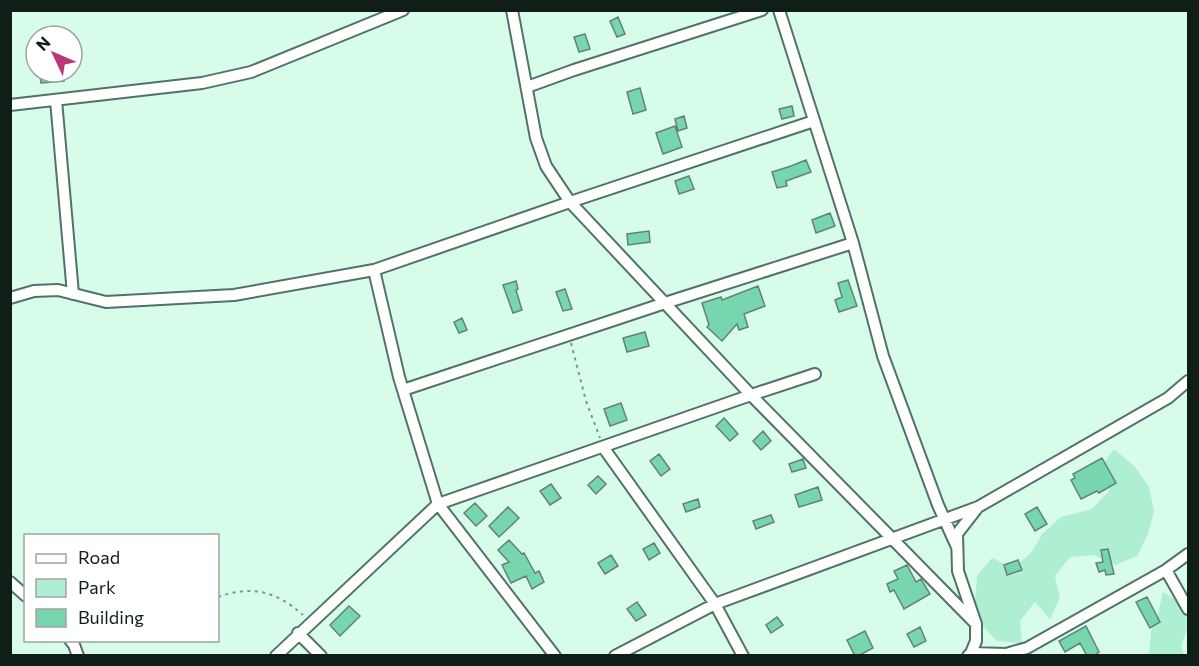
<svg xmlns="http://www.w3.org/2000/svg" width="1199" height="666" viewBox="0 0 1199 666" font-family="Commissioner,sans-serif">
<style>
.green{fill:#aeefd1}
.building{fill:#78d6ae;stroke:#628373;stroke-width:1.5}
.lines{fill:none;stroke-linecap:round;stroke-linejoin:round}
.street-casing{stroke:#527364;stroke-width:14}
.path{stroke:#7c968a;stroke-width:2;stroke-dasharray:3 4.5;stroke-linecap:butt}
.street{stroke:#fff;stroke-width:10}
</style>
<rect width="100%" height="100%" fill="#d7fcea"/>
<path class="green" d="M1114,449L1135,467L1149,487L1154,511L1148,534L1137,556L1116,565L1093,555L1070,557L1055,576L1060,598L1050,619L1035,602L1020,621L1022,643L997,641L980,623L975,600L977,576L992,558L1013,568L1030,554L1043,533L1061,517L1092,509L1109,491L1100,469Z
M1163,592L1183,604C1189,626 1189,625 1181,646L1184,655L1149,656L1151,632L1158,614Z"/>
<path class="building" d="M618,17L625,34L617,37L610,21Z
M585,34L590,49L579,52L574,37Z
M52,72H64V81L41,83L40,74L52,73Z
M640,88L646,110L633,114L627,92Z
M792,106L794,116L782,119L779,109Z
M684,116L687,128L678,131L675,119Z
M675,126L682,147L663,154L656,133Z
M806,160L811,172L786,181L787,186L777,188L772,172L791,166Z
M689,176L694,189L679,194L675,181Z
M830,213L835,226L816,233L812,220Z
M649,231L650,242L628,245L627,234Z
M848,280L857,306L839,312L835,300L842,297L838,283Z
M516,281L518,289L516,290L522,310L513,313L503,285Z
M758,286L765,306L744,314L748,327L739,330L737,324L722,341L707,327L709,325L702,303L721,297L722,300Z
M565,289L572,309L563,311L556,292Z
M462,318L467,330L459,333L454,322Z
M645,332L649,346L627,352L623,338Z
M621,403L627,420L610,426L604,409Z
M724,418L738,434L730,441L716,426Z
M763,431L771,441L761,450L753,441Z
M659,454L670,469L661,476L650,461Z
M1102,458L1116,483L1099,493L1097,491L1081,499L1071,480L1075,478L1073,474Z
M803,459L806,468L792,472L789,464Z
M598,476L606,484L596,494L588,485Z
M551,484L561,498L550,505L540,491Z
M818,487L822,500L799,507L795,495Z
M698,499L700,507L686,512L683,504Z
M475,503L487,516L476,526L464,513Z
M508,507L519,518L499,537L489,526Z
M1037,507L1047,524L1035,531L1025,514Z
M771,515L774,522L756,529L753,521Z
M509,540L522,554L524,553L535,573L539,571L544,582L532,589L526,576L511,583L502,565L509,562L498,550Z
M654,543L660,553L649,560L643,549Z
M1108,549L1114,574L1106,575L1105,570L1099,572L1096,563L1103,562L1101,550Z
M611,555L618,566L605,574L598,563Z
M1018,560L1022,570L1007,575L1004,565Z
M907,565L916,582L921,579L930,594L904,609L894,590L890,592L887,584L898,579L894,571Z
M1147,597L1160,622L1150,628L1136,602Z
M637,602L646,615L636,621L627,609Z
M349,606L360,616L340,636L330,625Z
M777,617L783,625L771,633L766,625Z
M1086,626L1099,652L1093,656H1087L1080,643L1065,652L1059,641Z
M920,627L926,641L914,647L907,634Z
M865,631L873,648L858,656H855L847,640Z"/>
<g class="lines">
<g class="street-casing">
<path id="street" d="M512,10L536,138L546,166L570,202L751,395L976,624
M779,10L853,243L883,356L938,505L957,547
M527,87L574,70L762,10
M56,100L73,294
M10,105L202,83L251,72L403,10
M374,270L399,377L438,504L555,656
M10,298L34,291L58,290L106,302L234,295L374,270L570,202L814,121
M403,390L665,303L853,243
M603,447L715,604L743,656
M1166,570L1188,609
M10,582L26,596
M298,633L321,656
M70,640L74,645L78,656
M971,653L1006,654L1027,648L1166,570L1188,554
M276,656L438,504L751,395L815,374
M615,656L715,604L978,507
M968,656L971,653L976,641V624L958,571L957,534L978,507L1168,398L1188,381"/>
</g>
<path class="path" d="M571,343L586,401L600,438
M218,597C252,585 276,591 303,615"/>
<use href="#street" class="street"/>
</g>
<rect width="1199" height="666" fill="none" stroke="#101e18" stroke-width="24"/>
<rect x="24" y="534" width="195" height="108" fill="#ffffff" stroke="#9fa5a3" stroke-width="1.5"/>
<rect x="36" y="554" width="30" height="9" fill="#ffffff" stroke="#9fa5a3" stroke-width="1.5"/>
<text x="78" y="564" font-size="18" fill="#101e18">Road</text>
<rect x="36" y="579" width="30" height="18" fill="#aeefd1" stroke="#9fa5a3" stroke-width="1.5"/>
<text x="78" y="594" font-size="18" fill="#101e18">Park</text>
<rect x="36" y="609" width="30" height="18" fill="#78d6ae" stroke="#9fa5a3" stroke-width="1.5"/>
<text x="78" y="624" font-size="18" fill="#101e18">Building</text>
<g transform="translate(54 54) rotate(314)"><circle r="28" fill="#ffffff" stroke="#9fa5a3" stroke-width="1.5"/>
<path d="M0-4.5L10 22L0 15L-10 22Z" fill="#bd3574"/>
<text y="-9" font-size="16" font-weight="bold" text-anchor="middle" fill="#101e18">N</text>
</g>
</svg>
